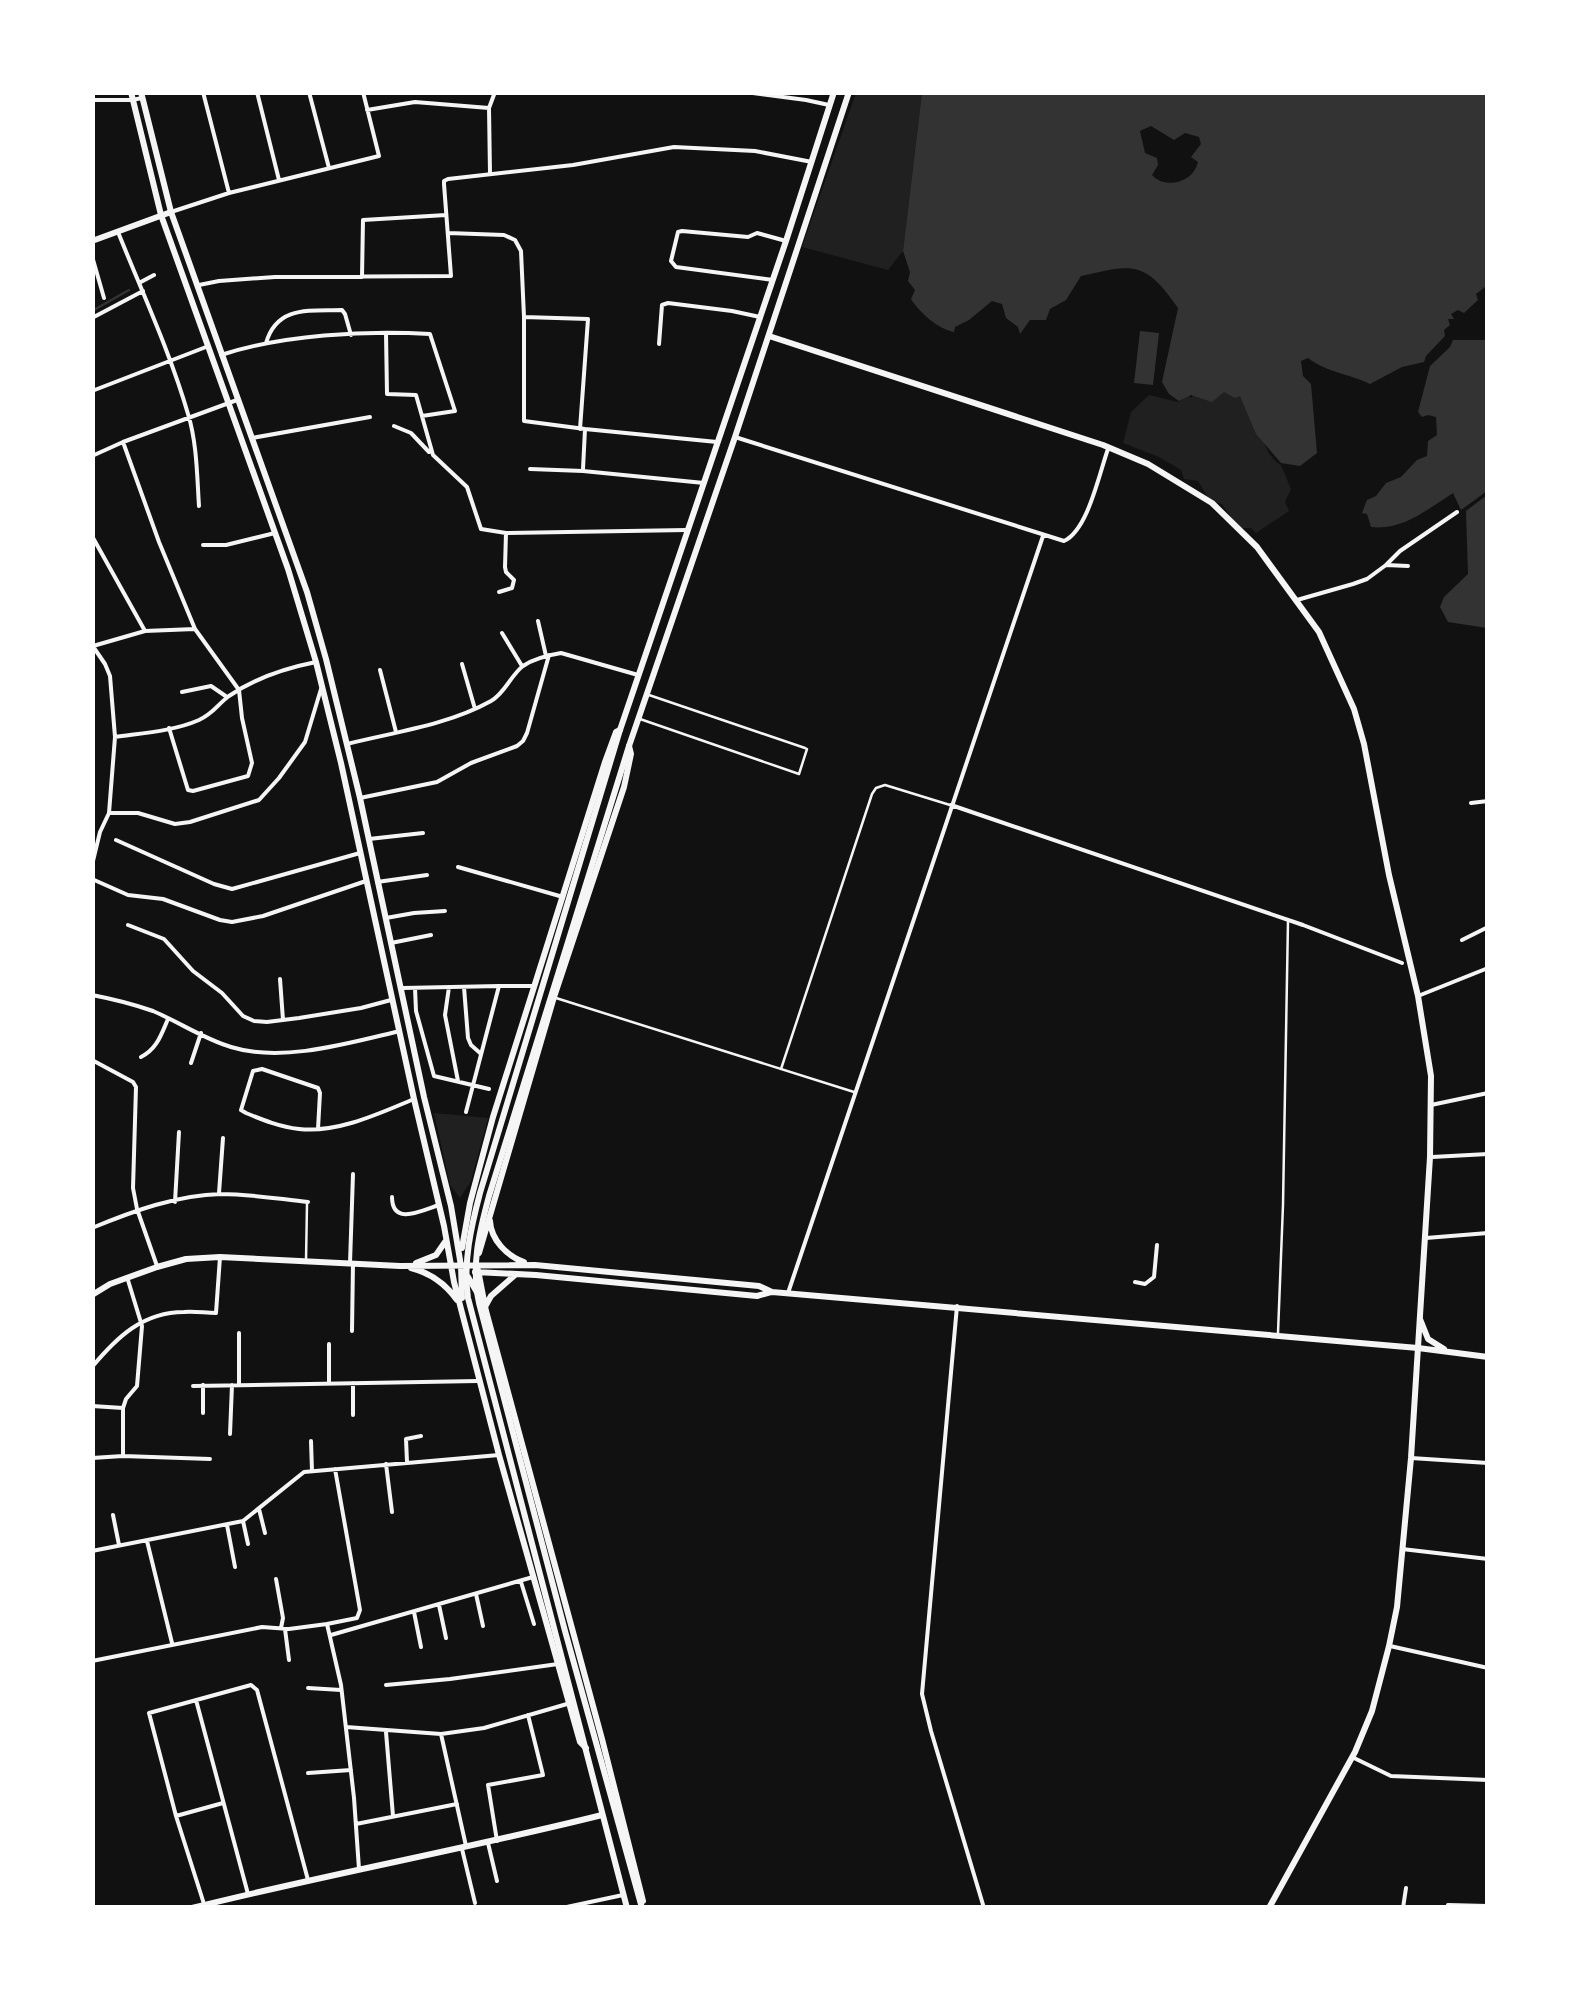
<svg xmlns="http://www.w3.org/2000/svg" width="1580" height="2000" viewBox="0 0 1580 2000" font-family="'PT Sans',sans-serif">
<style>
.green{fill:#202020}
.water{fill:#333;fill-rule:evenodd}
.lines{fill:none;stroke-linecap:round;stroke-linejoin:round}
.stream{stroke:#333;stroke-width:2.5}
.service{stroke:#f5f5f5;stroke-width:2.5}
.minor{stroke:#f5f5f5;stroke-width:4}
.secondary{stroke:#f5f5f5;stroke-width:6}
.primary{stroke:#f5f5f5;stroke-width:6}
.trunk{stroke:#f5f5f5;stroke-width:6}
</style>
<rect width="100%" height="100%" fill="#111"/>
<path class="green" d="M856,93H922L903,251L888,270L802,247Z
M1255,355C1257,384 1254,452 1281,465L1291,489L1285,502L1289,511L1256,533L1251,528H1238L1222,504L1210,501L1198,481L1184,479L1181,470L1159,457L1123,443L1131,412L1149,395L1178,402L1188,396L1192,398L1193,391Z
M434,1113L488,1118L471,1181L460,1198L450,1185Z"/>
<path class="water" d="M922,93H1487L1488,246L1485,251L1488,267L1485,287L1476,294L1478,300L1464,313L1458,310L1451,314L1454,319H1448L1450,325L1444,330L1445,336L1426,356L1424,362L1402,367L1370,384C1347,373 1328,373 1308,358L1301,361L1303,376L1311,384L1317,453L1300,466L1281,463L1256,434L1240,396L1235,398L1224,392L1212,402L1191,395L1179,401L1169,394L1162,382L1178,308C1145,260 1133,264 1081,276L1066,300L1050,309L1046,320H1030L1020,334L1018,327L1006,318L1002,304L992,301L969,320L955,327L954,332C938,329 920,313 911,299L915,290L908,281L910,272L903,251ZM1151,126L1174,140L1185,133L1199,137L1201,144L1191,157L1198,162C1193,184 1164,189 1152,175L1158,165L1157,158L1145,153L1140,131Z
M1140,331L1159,333L1153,385L1134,383Z
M1453,340H1487V491L1461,510L1453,493C1428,509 1402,531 1371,527L1367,514L1362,513L1367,500L1376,496L1386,483L1401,477L1417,460L1427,456L1428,441L1437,435L1436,417L1428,415L1422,417L1418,412L1430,366L1450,347Z
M1487,495V628L1448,622L1440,607L1444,597L1468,574L1466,511Z"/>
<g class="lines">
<path class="stream" d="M92,311L129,290"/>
<path class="service" d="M640,719L799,774L807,749L805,748L649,695
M556,998L854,1092
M781,1069L872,794L876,788L885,785L950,805
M306,1261L307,1204
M1278,1333L1283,1205L1288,921"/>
<path class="minor" d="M203,92L229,193
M257,92L279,180
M309,92L329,168
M745,92L806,100L829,105
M92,100H132L142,98
M367,110L415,102L489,108
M490,174L489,108L495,92
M171,212L229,193L379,156L363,92
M118,232C142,292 170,352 188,414C197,443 197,476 199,506
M448,233L504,235L515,240L521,251L524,317V421L585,429L717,442
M92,256L104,298
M362,277L363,220L446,215
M773,280L676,267L671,261L678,232L682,231L748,237L757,233L786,241
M139,283L154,275
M199,285L219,281L275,277L451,276L444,184V181L448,179L573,165L674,147L755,151L812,162
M524,317L588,319L580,429
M92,318L143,291
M386,333L387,394L416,395L433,455L467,487L481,529L506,533L687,530
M266,343C277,305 310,311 342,310L345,314L351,335
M659,344L662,305L668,303L732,311L760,317
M221,355C282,335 365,330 430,334L455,411L422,416
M92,391L206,347
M394,426L411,433L429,452
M735,437L1064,541C1088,530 1099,474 1108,449
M252,438L370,417
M123,442L159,542L195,629L239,690
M92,456L123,442L237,400
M530,469L583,471L704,483
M583,469L585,429
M92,536L145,631
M203,545H226L275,533
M1386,565L1400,551L1457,512
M499,592L512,588L514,580L506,572L505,567L506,533
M1297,600L1353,584L1367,579L1386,565L1408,566
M538,621L546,656
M502,633L522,666
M92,645L105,664L110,676L115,737L109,813L100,832L92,865
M93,646L145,631L195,629
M462,664L475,709
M380,670L396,732
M182,692L211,686L227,697
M169,728L188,790L193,791L248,776L252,763L242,718L239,690
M115,737C143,733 174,731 199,720C214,713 218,704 229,696C255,678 286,668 316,662
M347,744C395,732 448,725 491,701C505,693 511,675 523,666C533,659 549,655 561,653L638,675
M360,798L437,782L471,763L517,746L523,741L527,733L549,655
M1471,803L1488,801
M951,805L1303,925L1402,963
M109,813H138L175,824L190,822L259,800L279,778L305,742L321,689
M369,839L423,833
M116,840L214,884L232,889L360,853
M458,867L563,897
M92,879L128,895L163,899L220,920L232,922L263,916L366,881
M377,882L427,875
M386,918L414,913L445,911
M128,925L164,939L193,971L222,993L243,1016L254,1021L267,1022L299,1018L361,1008L391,1000
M1462,940L1488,927
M391,943L431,935
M280,979L283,1020
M449,987L445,1015L458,1081
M464,987L468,1038L471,1045L480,1053
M403,988L499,986
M415,988L416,1011L434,1076L489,1089
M92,995C113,999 133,1004 153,1011C179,1022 204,1039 231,1047C282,1063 349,1043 400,1031
M1418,996L1488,968
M141,1057C157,1049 161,1035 168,1019
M92,1060L133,1082L136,1087L133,1188L137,1209L157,1266
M191,1063L201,1033
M1431,1105L1488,1093
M466,1112L499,986H534
M318,1129L320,1093L318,1088L262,1069L253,1071L241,1110L246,1113C263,1120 280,1127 299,1129C338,1133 378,1114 414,1099
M1432,1157L1488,1154
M219,1193L223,1138
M392,1197C392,1226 421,1211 439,1205
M175,1202L179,1132
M92,1228C133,1211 177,1195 221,1194C250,1194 279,1199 308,1202
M1426,1238L1488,1233
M350,1263L353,1174
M1135,1282L1145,1284L1154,1277L1157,1245
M788,1293L1043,536
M957,1306L922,1694L931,1731L984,1908
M352,1331L353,1263
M239,1333V1385
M329,1344V1383
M92,1367C117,1337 143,1312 184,1312C195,1311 205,1313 216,1313L220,1257
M353,1383V1415
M193,1386L478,1381
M92,1406L123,1408
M203,1413V1385
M230,1434L232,1385
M311,1441L312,1471
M123,1456V1408L126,1399L137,1386L142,1326L127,1277
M92,1458L123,1456L210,1459
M1411,1458L1488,1463
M407,1462L406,1439L421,1436
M386,1464L392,1512
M259,1509L265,1533
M113,1515L119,1545
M243,1521L248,1544
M227,1525L235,1567
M147,1541L172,1643
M1402,1549L1488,1559
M92,1551L243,1521L304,1472L499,1455
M276,1579L283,1618L281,1628
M521,1582L534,1624
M476,1594L483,1626
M439,1605L446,1638
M414,1612L421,1647
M327,1624L357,1618L360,1610L335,1469
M285,1629L289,1660
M331,1635L533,1577
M1390,1646L1488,1668
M92,1661L262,1627L289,1629L327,1624L341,1685L354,1798L359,1869
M386,1685L450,1679L558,1664
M308,1688L341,1690
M196,1700L248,1894
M346,1727L441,1734L484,1728L567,1704
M386,1732L393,1816
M441,1734L466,1846
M1352,1757L1391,1776L1488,1780
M308,1773L351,1770
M176,1816L223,1803
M356,1824L457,1804
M497,1841L488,1785L543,1775L528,1715
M488,1843L497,1881
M462,1849L475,1903
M204,1904L176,1816L149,1713L251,1685L257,1690L308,1880
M562,1908L623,1895
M1403,1908L1406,1888
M1447,1908L1448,1905L1488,1906"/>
<path class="secondary" d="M92,241L171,212
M769,336L1103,445L1148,464L1212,503L1257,547L1319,632L1354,709L1364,744L1389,875L1418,996L1431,1076L1430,1157L1411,1458L1397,1607L1389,1646L1372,1711L1355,1752L1269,1908
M192,1908C328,1874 466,1849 602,1815"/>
<path class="primary" d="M131,92L161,215L288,569L316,662L341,763L414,1099L444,1226L454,1282L499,1455L580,1742L586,1748
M141,92L171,212L307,592L326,659L360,798L424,1097L451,1206L461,1266
M490,1221C491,1240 507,1256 524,1262
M462,1248L470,1203L493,1117L605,762L616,732L620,730
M479,1253L554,997L624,787L631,754L629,746
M416,1263L436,1255L445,1242
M461,1265L462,1298
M411,1268C431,1273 445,1283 457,1300
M478,1270L486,1311L602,1739L643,1901
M475,1272L536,1275L757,1296L771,1292
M468,1277L485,1306
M92,1295L110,1284L157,1267L186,1259L220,1257L400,1266L535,1265L759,1286L772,1292L1418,1348L1488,1357
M486,1305L491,1296L515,1275
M1420,1319L1428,1339L1444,1349"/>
<path class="trunk" d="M627,1908L468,1298C463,1262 471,1227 480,1193L620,730L786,241L834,92
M642,1908L565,1631L479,1303C471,1265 479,1233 489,1196L629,746L735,437L849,92"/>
</g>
<rect width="1580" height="2000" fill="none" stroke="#ffffff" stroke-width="190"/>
</svg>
